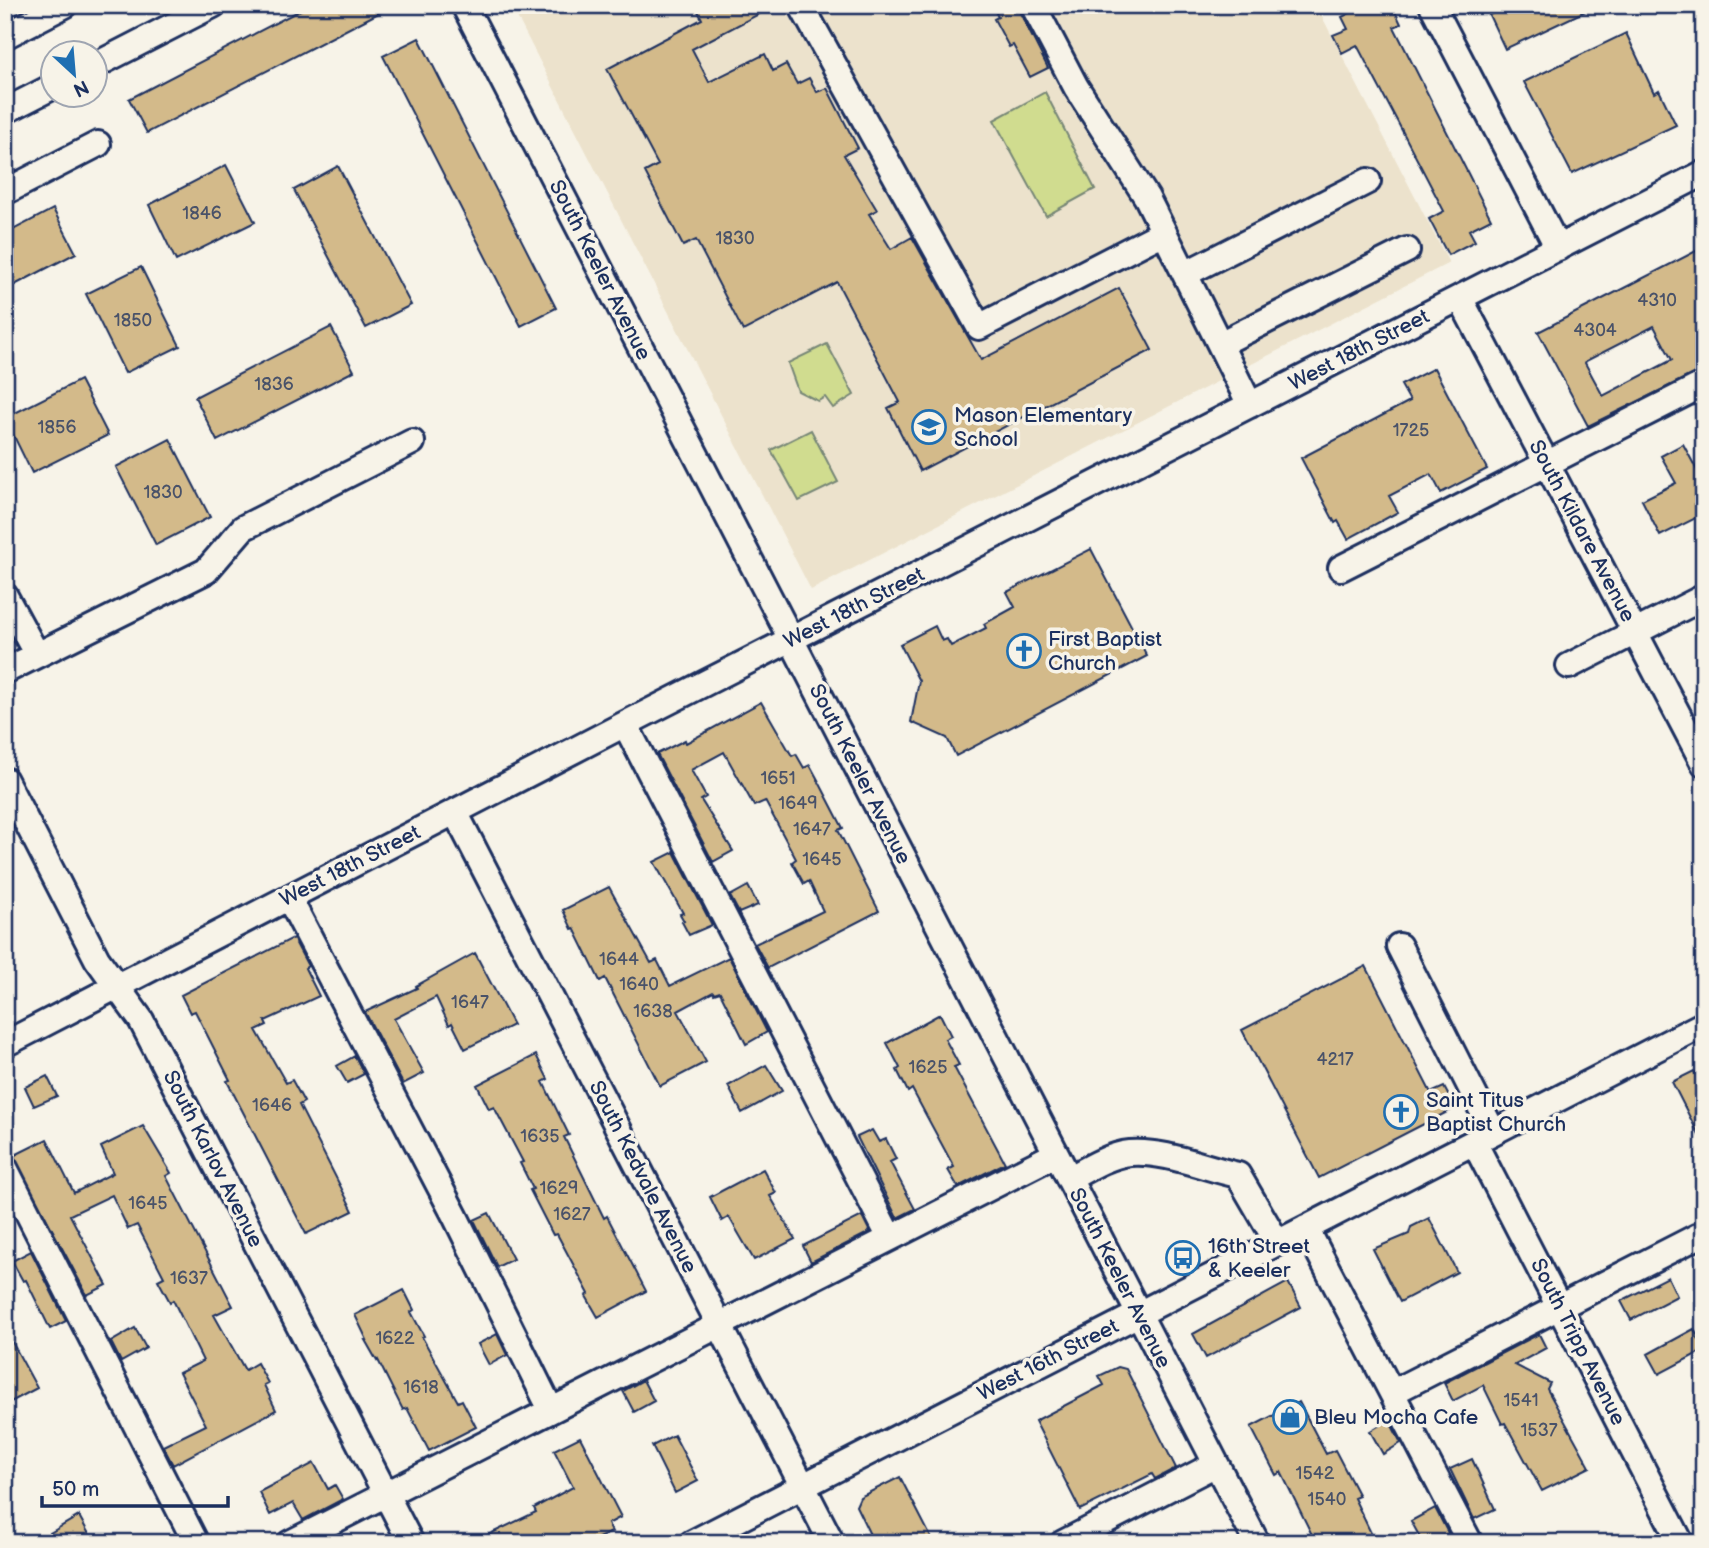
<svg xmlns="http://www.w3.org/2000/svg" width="1709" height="1548" viewBox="0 0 1709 1548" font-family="'Balsamiq Sans',sans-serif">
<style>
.built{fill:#ece2cc}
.green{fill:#d0dc8f;stroke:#768676;stroke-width:2}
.building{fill:#d3ba8a;stroke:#1b2f5e;stroke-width:2;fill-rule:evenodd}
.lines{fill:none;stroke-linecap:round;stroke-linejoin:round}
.minor-casing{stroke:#1b2f5e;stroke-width:30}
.minor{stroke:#f7f3e8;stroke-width:24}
.labels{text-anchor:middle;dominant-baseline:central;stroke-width:7;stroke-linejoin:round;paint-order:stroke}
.number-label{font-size:18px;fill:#495269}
.street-label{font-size:21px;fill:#1b2f5e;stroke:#f7f3e8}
.poi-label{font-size:21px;fill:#1b2f5e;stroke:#f7f3e8;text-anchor:start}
</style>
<rect width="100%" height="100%" fill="#f7f3e8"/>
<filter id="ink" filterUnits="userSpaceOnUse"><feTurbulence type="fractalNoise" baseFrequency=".0143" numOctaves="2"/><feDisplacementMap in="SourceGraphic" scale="14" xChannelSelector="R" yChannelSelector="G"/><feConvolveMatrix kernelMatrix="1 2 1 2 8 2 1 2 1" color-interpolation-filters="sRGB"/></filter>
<g filter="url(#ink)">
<path class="built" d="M511,5H1316L1449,263L811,590Z"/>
<path class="green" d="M1045,92L1095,189L1046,216L994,120Z
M827,344L854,395L833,408L825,397L818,401L798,391L788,363Z
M811,430L838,482L799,501L771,450Z"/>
<path class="building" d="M310,5H394L147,133L129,99Z
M695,5H776L692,49L709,82L765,54L773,71L786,64L797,84L809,78L817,92L827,88L858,148L844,155L877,210L869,214L891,249L912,237L981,360L1119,288L1152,350L920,471L888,408L900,402L837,282L743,331L696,240L683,246L645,172L658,165L607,69L702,19Z
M992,5H1016L1048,68L1030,77L1013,45L1009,47L994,19L998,17Z
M1365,5H1383L1386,12L1394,9L1401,24L1394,27L1491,219L1469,230L1475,241L1448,255L1429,219L1444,211L1396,119L1357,45L1342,53L1333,35L1348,29L1342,17Z
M1508,5H1598L1505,49L1489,15Z
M1626,33L1654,93L1659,90L1676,125L1572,174L1524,82Z
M419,38L556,308L521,326L383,56Z
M226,165L255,222L176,261L149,205Z
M338,166L411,305L366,328L294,190Z
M53,209L76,253L5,290V234Z
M1704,247V369L1588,426L1538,332ZM1654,326L1672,360L1603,396L1585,363L1586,361Z
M141,267L180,346L125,373L86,294Z
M331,327L354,371L217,441L195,397Z
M1434,368L1487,469L1441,493L1431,474L1389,496L1398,512L1348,539L1338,521L1335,523L1301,458L1410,401L1401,385Z
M80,380L108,435L32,473L5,418Z
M170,439L210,517L156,545L116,467Z
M1683,444L1698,472L1704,470V514L1660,536L1642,500L1676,483L1661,456Z
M1091,549L1147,656L956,756L947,738L911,722L919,681L900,644L935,626L942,641L947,639L951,646L986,628L984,624L1015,607L1007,592Z
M761,702L792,756L796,754L804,768L810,765L817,778L843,828L838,830L879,911L768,968L755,944L823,911L809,881L804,884L792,862L796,859L765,801L754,806L724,752L691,770L706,797L701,800L733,851L713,862L657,754L685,740L686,743Z
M674,852L712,925L689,935L682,922L684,921L680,914L683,913L654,862Z
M748,886L758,905L739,913L730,896Z
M609,887L651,963L657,960L670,986L729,957L767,1032L746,1044L720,992L714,994L713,992L678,1011L706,1062L660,1086L605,978L600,981L574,928L572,929L563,910Z
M293,938L308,966L305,968L319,996L265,1021L267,1025L256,1030L286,1083L292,1080L304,1102L299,1105L353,1211L306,1234L227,1081L230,1080L195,1011L190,1013L181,995Z
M475,953L513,1025L465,1049L452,1023L449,1025L436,997L394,1019L424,1073L403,1084L365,1012L417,988L416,986Z
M1366,966L1431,1093L1444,1087L1455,1108L1319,1178L1242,1030Z
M940,1014L951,1036L945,1039L959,1065L954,1067L1005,1163L958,1187L948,1170L954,1167L912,1089L908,1092L897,1070L900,1068L887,1043Z
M536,1055L548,1079L543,1082L569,1135L564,1137L604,1218L607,1216L646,1291L598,1317L586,1296L589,1294L557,1234L553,1235L530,1190L533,1189L520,1163L523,1162L494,1107L489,1109L477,1085Z
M355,1056L364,1074L347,1083L337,1066Z
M766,1065L782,1091L742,1113L728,1086Z
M1694,1071L1704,1091V1145L1672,1082Z
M47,1076L57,1096L34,1106L25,1087Z
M143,1126L171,1173L166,1176L233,1306L214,1315L245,1370L257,1363L268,1383L264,1385L276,1410L173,1465L163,1446L206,1425L179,1373L203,1361L173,1300L170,1302L158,1280L164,1277L137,1225L128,1229L112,1195L70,1215L107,1285L87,1295L13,1156L47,1139L74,1193L113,1173L101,1147Z
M872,1130L879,1142L886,1139L896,1159L890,1162L915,1209L897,1218L857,1137Z
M763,1169L776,1193L770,1196L795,1239L754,1260L729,1217L722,1221L710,1197Z
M489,1213L513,1259L497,1267L474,1220Z
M862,1216L870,1232L811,1262L803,1246Z
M1429,1218L1457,1272L1400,1302L1373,1249L1409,1234L1411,1227Z
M31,1251L66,1321L50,1329L26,1280L23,1281L12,1261Z
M1668,1277L1677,1296L1631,1320L1621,1301Z
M1288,1282L1301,1307L1206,1358L1193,1334Z
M404,1290L414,1310L411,1312L424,1336L422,1337L458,1402L462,1400L476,1427L429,1451L407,1408L403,1410L378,1360L377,1361L365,1340H367L355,1315Z
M135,1328L146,1348L121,1362L111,1342Z
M5,1329L37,1388L5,1405Z
M1694,1329L1704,1350L1659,1374L1648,1354Z
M497,1334L507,1355L489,1365L478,1344Z
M1539,1334L1546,1348L1515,1365L1550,1383L1547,1389L1590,1467L1542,1491L1505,1423L1502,1424L1483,1385L1453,1401L1444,1383Z
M1118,1367L1126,1369L1176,1468L1155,1479L1152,1474L1080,1510L1035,1421L1104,1385L1099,1376Z
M643,1380L654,1401L634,1412L623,1391Z
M1299,1402L1326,1454L1335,1450L1359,1496L1354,1498L1372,1535L1357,1543H1316L1281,1472L1276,1475L1251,1427Z
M1389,1420L1401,1443L1383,1454L1370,1431Z
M674,1435L698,1481L675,1493L652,1446Z
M580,1437L621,1517L608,1524L612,1532L587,1543H471L536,1512L534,1508L573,1487L554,1450Z
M1472,1459L1495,1509L1474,1519L1450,1469Z
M314,1463L328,1489L335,1485L343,1499L303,1520L293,1503L270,1515L259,1492Z
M900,1477L934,1543H874L856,1506L860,1497Z
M1435,1508L1448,1533L1430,1543H1423L1411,1521Z
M79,1516L94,1543H33Z"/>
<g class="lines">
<g class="minor-casing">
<path id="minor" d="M464,5L1257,1543
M801,5L979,327L1164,232
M1033,5L1076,87L1147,198L1250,405
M1432,5L1558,248
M5,36L65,5
M94,66L213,5
M5,111L52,87
M5,192L98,144
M1185,274L1368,181
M1460,298L1704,764
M1220,344L1407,250
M1341,568L1704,384
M5,596L37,655
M1569,666L1704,597
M5,671L206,571L243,528L412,442
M625,724L890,1238
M5,780L97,959L141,1020L411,1543
M455,812L832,1543
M289,898L455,1216L551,1410
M1399,946L1493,1132
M5,1044L625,724L1704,173
M1474,1142L1681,1543
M5,1168L196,1543
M1069,1179C1087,1169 1109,1155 1130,1153C1163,1150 1205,1168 1238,1175L1277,1242
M1306,1228L1470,1543
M1393,1392L1704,1233
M290,1543L1056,1154
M692,1543L1704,1024
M1063,1543L1216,1464"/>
</g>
<use href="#minor" class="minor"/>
</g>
</g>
<defs>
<g id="school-ring" transform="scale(1.75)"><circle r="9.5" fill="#f7f3e8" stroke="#1f6fb2" stroke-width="1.5"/><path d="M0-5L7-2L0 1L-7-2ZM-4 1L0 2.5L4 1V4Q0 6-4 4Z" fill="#1f6fb2"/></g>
<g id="church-ring" transform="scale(1.75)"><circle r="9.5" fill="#f7f3e8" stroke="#1f6fb2" stroke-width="1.5"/><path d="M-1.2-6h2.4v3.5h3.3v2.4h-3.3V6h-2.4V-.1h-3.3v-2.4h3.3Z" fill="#1f6fb2"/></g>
<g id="bus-ring" transform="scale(1.75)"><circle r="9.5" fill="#f7f3e8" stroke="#1f6fb2" stroke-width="1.5"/><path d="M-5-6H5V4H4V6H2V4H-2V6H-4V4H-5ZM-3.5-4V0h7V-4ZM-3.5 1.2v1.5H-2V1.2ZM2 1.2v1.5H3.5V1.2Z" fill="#1f6fb2"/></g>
<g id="shop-ring" transform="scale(1.75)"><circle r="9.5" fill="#f7f3e8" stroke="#1f6fb2" stroke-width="1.5"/><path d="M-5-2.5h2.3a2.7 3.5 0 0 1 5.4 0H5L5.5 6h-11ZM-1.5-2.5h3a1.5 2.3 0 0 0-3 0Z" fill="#1f6fb2"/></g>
</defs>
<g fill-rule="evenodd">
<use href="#school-ring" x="929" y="427"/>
<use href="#church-ring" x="1024" y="651"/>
<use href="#church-ring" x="1401" y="1112"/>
<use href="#bus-ring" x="1183" y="1258"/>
<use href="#shop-ring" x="1290" y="1417"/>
</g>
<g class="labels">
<g class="number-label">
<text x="202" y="213">1846</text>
<text x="735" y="238">1830</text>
<text x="1657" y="300">4310</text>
<text x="133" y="320">1850</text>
<text x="1595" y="330">4304</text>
<text x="274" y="384">1836</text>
<text x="57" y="427">1856</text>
<text x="1411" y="430">1725</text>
<text x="163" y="492">1830</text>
<text x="778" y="778">1651</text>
<text x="798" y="803">1649</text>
<text x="812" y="829">1647</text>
<text x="822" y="859">1645</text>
<text x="619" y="959">1644</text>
<text x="639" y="984">1640</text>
<text x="470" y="1002">1647</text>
<text x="653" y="1011">1638</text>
<text x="1335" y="1059">4217</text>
<text x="928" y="1067">1625</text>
<text x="272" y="1105">1646</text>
<text x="540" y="1136">1635</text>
<text x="559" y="1188">1629</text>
<text x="148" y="1203">1645</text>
<text x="572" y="1214">1627</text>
<text x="189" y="1278">1637</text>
<text x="395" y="1338">1622</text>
<text x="421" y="1387">1618</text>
<text x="1521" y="1400">1541</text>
<text x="1539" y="1430">1537</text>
<text x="1315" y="1473">1542</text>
<text x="1327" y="1499">1540</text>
</g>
<g class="street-label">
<text transform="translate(600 270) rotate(63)">South Keeler Avenue</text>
<text transform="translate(1359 350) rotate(-27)">West 18th Street</text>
<text transform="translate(1582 531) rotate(62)">South Kildare Avenue</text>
<text transform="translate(854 608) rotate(-27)">West 18th Street</text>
<text transform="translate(860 774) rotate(63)">South Keeler Avenue</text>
<text transform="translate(350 866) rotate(-27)">West 18th Street</text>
<text transform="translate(213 1159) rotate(63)">South Karlov Avenue</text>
<text transform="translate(643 1177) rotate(63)">South Kedvale Avenue</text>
<text transform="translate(1120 1278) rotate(63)">South Keeler Avenue</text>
<text transform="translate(1578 1342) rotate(63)">South Tripp Avenue</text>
<text transform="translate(1048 1360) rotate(-27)">West 16th Street</text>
</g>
<g class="poi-label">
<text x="954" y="415">Mason Elementary<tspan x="954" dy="24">School</tspan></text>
<text x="1048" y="639">First Baptist<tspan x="1048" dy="24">Church</tspan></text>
<text x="1426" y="1100">Saint Titus<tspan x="1426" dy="24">Baptist Church</tspan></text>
<text x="1208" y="1246">16th Street<tspan x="1208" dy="24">&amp; Keeler</tspan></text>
<text x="1314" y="1417">Bleu Mocha Cafe</text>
</g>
</g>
<rect width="1709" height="1548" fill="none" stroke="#f7f3e8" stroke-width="28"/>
<rect x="14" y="14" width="1681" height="1520" fill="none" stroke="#1b2f5e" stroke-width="2.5" filter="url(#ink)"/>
<g transform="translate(74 74) rotate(154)"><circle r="33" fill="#f7f3e8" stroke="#9fa5b1" stroke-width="2"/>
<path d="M0-5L12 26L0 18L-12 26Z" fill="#1f6fb2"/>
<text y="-10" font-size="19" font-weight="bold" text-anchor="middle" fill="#1b2f5e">N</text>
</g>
<path d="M42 1496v10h186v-10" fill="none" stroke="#1b2f5e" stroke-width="3.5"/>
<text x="52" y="1496" font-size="21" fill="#1b2f5e" stroke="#f7f3e8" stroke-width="5" paint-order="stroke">50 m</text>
</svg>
